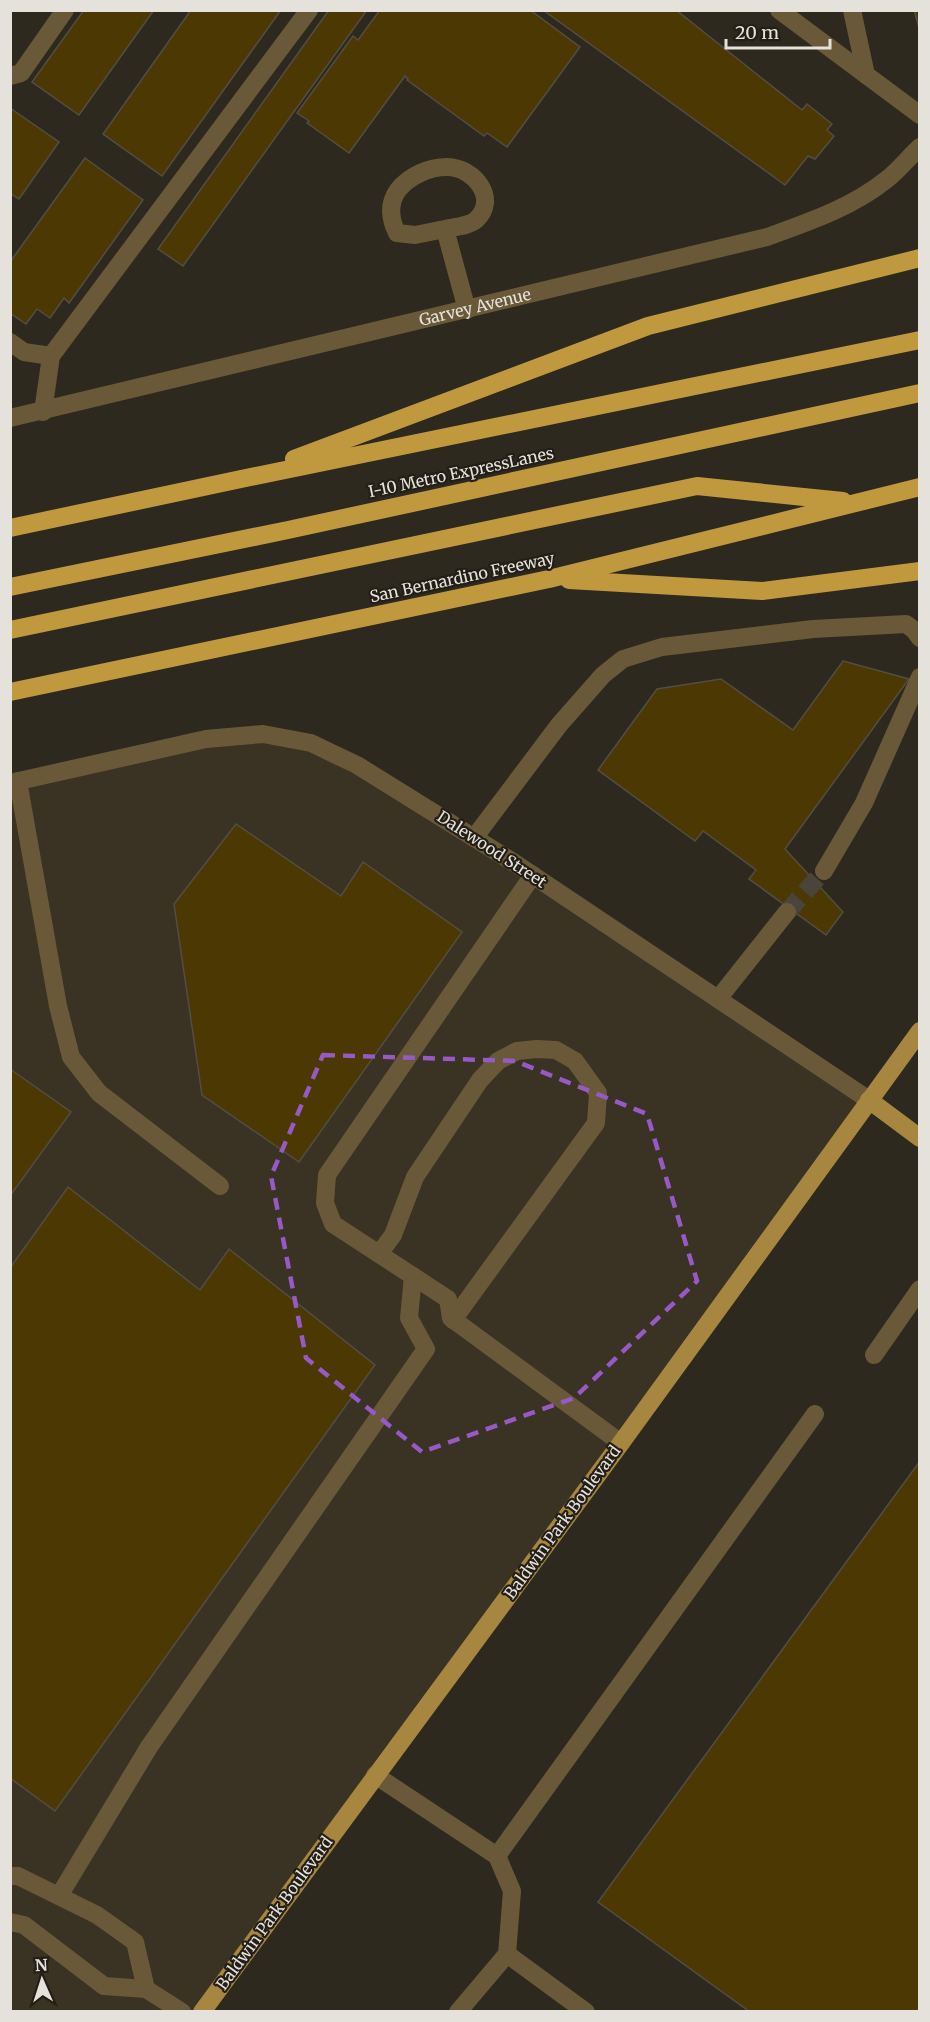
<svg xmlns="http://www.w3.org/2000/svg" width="930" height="2022" viewBox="0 0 930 2022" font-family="Merriweather,serif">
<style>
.built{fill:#3a3223}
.building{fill:#4c3803;stroke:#534e44;stroke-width:1.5}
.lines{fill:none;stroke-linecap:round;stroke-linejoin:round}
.minor-tunnel{stroke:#49453b;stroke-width:18;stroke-dasharray:18 9;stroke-linecap:butt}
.minor{stroke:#695938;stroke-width:18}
.major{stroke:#a7873f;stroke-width:18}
.highway{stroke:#c0993f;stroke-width:18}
.marked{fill:none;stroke:#965ac6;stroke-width:4.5;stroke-dasharray:12 8;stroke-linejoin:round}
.labels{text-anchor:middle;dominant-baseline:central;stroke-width:4.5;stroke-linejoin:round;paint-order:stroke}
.street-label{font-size:16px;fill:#e5e2dc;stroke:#241f16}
</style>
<rect width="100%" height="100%" fill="#2d291f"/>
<path class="built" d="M206,739L311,743L869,1100L202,2011L11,2012V783Z"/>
<path class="building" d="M84,10H154L79,115L32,82Z
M191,10H281L162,176L103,134Z
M329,10H367L183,266L158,249Z
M380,10H530L580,47L507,147L487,133L484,136L407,80L408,79L405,76L349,153L307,123L309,121L297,113L353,36L358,40Z
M543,10H676L802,110L807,104L832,124L827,130L834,136L815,159L808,156L785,185Z
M914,10H920V31Z
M10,108L59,142L19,199L10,193Z
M85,158L143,200L69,303L64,298L50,318L37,309L26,324L10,313V262Z
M843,661L909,679L785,849L843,912L826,935L749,879L756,870L703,831L695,841L598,770L657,689L721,679L793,730Z
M236,824L341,896L363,862L462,932L299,1162L202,1095L174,904Z
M10,1069L71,1112L10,1196Z
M68,1187L200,1290L229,1249L375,1365L55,1811L10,1778V1268Z
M920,1461V2012H750L598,1902Z"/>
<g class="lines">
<path class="minor-tunnel" d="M787,912L824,871"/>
<g class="minor">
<path d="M779,10L920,115"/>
<path d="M852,10L866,75"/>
<path d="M10,76L21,73L65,10"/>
<path d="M445,229C454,227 469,226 476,220C499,199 474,167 447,167C429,167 409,176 398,190C388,204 390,219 397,233L415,235L445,229L467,310"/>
<path d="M10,342L24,352L51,356"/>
<path d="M43,412L51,356L309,10"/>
<path id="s1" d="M10,418L767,237C808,222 851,208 886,180C898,171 908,158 920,147"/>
<path d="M18,781L58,1006L71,1057L99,1093L220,1186"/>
<path d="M10,783L206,739L263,734L311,743L357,765L513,862L869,1100"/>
<path d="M474,838L559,725L603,675L623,659L662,647L813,629L906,624L914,630L920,638"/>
<path d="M824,871L864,803L920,677"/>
<path d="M533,875L327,1175L325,1203L333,1224L448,1299L451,1318L621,1443"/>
<path d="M718,999L787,912"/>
<path d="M379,1254L393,1235L415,1177L480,1080L498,1061L517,1051L537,1049L556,1050L575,1061L598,1093L596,1123L453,1320"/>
<path d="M874,1355L920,1289"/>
<path d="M375,1775L497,1856L512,1891L507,1954L458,2012"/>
<path d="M497,1856L815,1414"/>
<path d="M10,1876H18L97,1915L135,1942L146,1989"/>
<path d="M59,1896L149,1747L426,1349L409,1318L413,1276"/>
<path d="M10,1922L24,1925L104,1986L146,1989L182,2012"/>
<path d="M507,1954L586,2012"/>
</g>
<path class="major" d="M869,1100L920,1138
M202,2012L621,1443L920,1031"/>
<path class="highway" d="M294,459L648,326L920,258
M10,528L241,479L920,340
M569,580L762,591L920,571
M10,587L288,530L920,393
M10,630L697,486L843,501
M10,692L549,579L920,487"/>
</g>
<path class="marked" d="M323,1055L515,1061L647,1114L697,1281L574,1398L422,1452L306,1358L271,1176Z"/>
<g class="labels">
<g class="street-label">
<text stroke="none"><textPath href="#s1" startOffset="478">Garvey Avenue</textPath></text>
<text transform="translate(461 472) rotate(-12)">I-10 Metro ExpressLanes</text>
<text transform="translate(462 577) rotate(-12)">San Bernardino Freeway</text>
<text transform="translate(492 849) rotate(33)">Dalewood Street</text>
<text transform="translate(562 1522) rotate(-54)">Baldwin Park Boulevard</text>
<text transform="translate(274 1913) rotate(-54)">Baldwin Park Boulevard</text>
</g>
</g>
<rect width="930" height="2022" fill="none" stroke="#e5e2dc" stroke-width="24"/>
<g transform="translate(42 1980) rotate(357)" stroke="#241f16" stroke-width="4.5" paint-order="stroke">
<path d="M0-4.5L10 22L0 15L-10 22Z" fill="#e5e2dc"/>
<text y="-9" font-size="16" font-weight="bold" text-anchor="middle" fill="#e5e2dc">N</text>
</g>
<path d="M726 39v9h104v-9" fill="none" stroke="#e5e2dc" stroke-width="3"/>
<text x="735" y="39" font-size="18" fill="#e5e2dc" stroke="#241f16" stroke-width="4.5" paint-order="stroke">20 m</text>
</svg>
